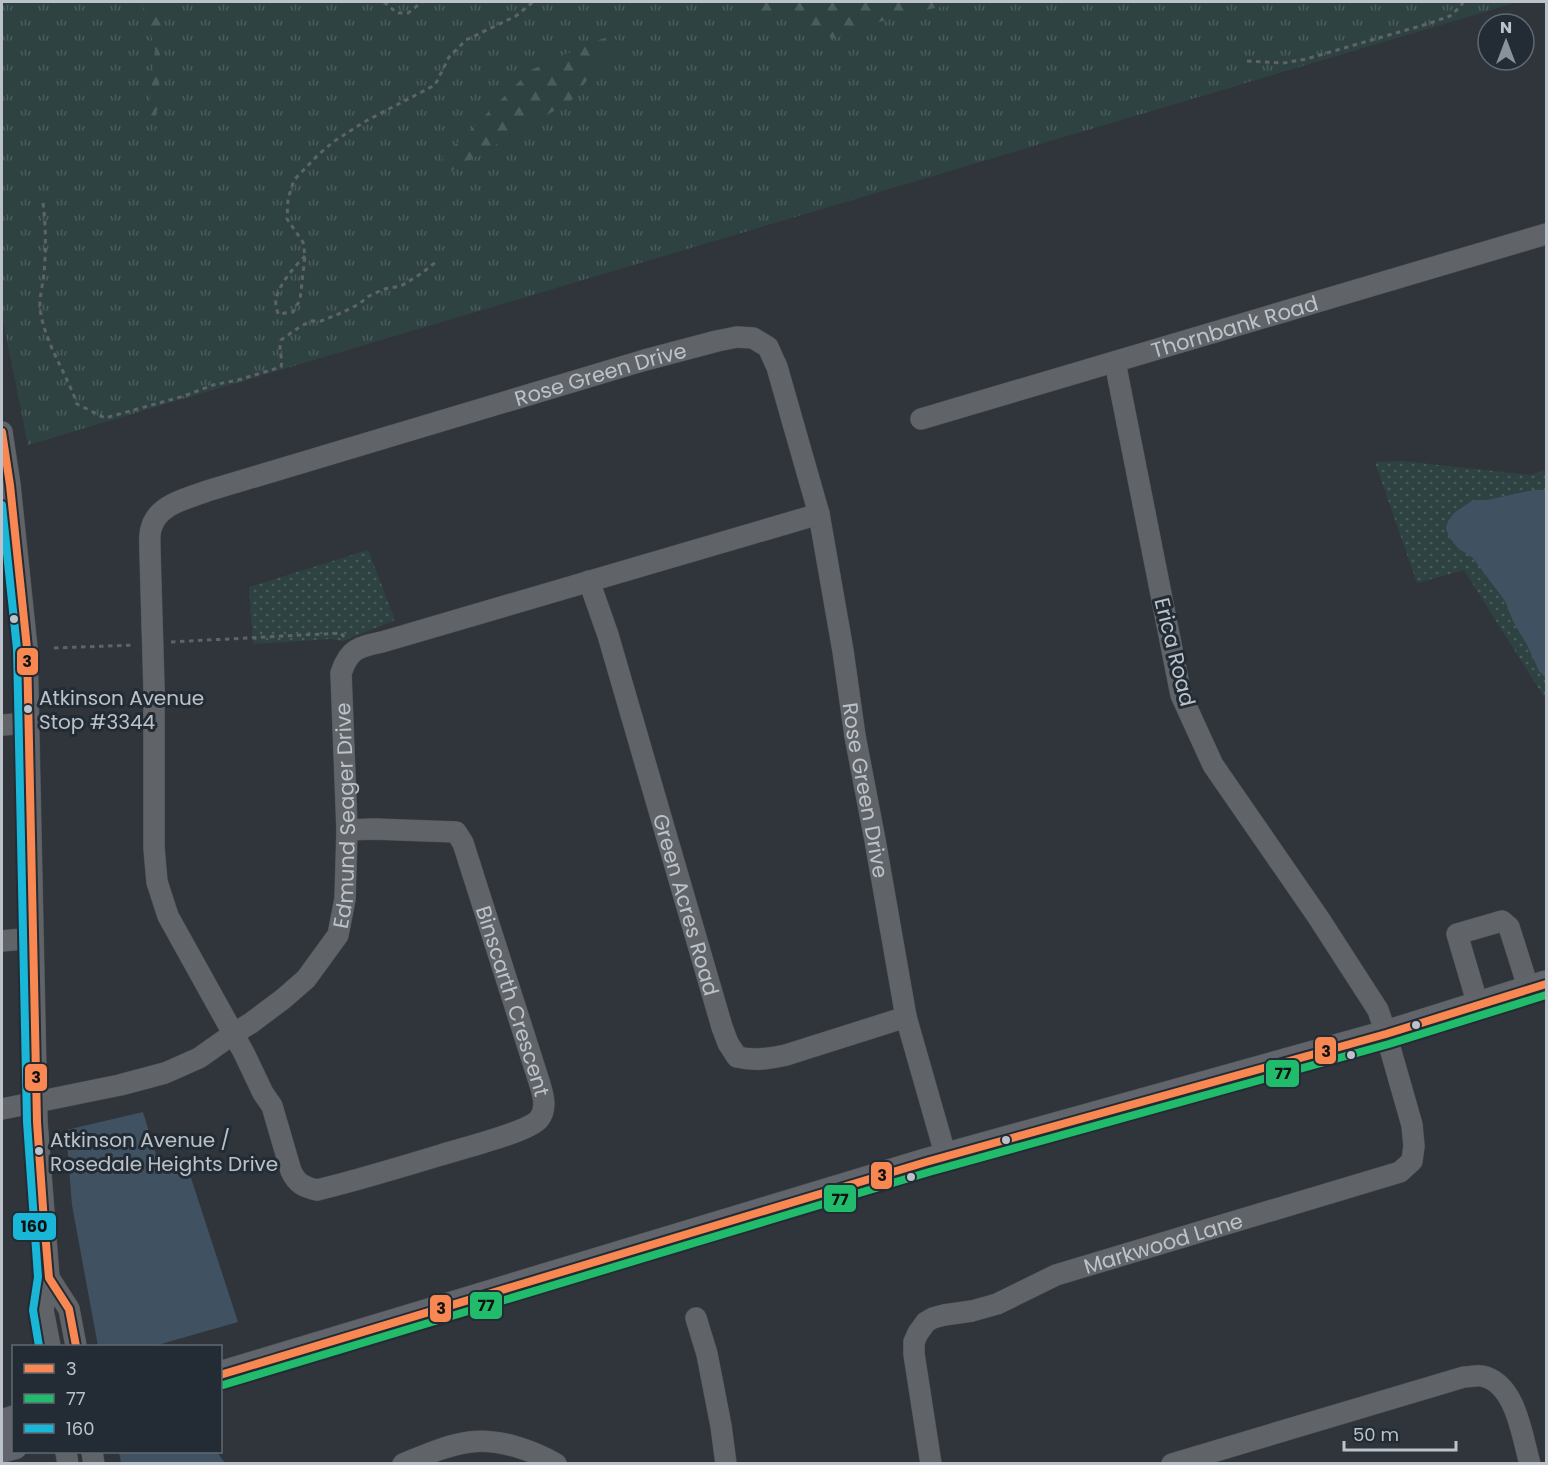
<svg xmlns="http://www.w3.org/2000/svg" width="1548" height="1465" viewBox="0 0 1548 1465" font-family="Poppins,sans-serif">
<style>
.grass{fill:url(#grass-tufts)}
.forest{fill:url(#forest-firs)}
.park{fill:url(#park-dots)}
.water{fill:#405262}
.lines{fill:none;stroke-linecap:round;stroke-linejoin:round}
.minor-casing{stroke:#4d5155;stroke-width:22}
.major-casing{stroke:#4d5257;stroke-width:28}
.path{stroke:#5d6367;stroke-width:3;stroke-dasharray:4.5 4.5;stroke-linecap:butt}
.minor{stroke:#606468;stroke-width:21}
.major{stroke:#61656b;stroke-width:27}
.bus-1-casing{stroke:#232c35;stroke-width:12}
.bus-2-casing{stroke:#232c35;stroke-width:12}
.bus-3-casing{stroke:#232c35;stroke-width:12}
.bus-1{stroke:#f88751;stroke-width:8}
.bus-2{stroke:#20bc6c;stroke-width:8}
.bus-3{stroke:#1ab6d8;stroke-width:8}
.bus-dot{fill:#bbc2ca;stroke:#232c35;stroke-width:2}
.labels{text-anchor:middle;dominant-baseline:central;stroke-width:6;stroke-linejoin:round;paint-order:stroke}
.bus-label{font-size:20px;fill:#bbc2ca;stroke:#232c35;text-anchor:start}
.street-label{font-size:21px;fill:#bbc2ca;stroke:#232c35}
.line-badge{stroke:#232c35;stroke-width:2}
.pale-badge-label{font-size:16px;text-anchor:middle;font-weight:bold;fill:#111}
</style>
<defs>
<pattern id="grass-tufts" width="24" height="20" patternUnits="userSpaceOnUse" patternTransform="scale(1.5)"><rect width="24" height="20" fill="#2f4242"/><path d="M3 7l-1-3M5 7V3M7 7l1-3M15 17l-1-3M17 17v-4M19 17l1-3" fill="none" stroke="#4b5c5c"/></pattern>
<pattern id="forest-firs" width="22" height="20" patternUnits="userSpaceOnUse" patternTransform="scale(1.5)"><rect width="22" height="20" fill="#2f4242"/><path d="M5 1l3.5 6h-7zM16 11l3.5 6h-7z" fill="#4b5c5c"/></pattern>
<pattern id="park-dots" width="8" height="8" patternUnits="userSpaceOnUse" patternTransform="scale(1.5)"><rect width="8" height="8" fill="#2f4242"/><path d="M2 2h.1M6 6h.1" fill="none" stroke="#4b5c5c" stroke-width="1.8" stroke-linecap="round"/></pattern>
</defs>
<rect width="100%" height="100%" fill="#2f353b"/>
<path class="grass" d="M2,2H1518L28,445L2,316Z"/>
<path class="forest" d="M141,2H161L159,97L154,131L150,108L155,49Z
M752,2H966L899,15L833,39L785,11L731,17Z
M605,38L618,40L571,101L451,171L442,158L531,70L588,44Z"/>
<path class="park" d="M1402,461L1530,475L1546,470V700L1464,570L1417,583L1375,462Z
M368,550L395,620L343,641L331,639L253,644L249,587Z"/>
<path class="water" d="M1533,490H1546V678L1539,671L1527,645L1513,621L1505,601L1473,558L1458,548L1449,537L1446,528L1448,521L1454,513L1473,500H1487Z
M143,1112L160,1168L190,1175L238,1322L154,1346H98L72,1205L66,1130Z
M119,1452H217L225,1463H121Z"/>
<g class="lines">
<g class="minor-casing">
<g id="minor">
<path id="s1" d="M921,419L1546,234"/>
<path d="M2,432L10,485L27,648L37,1122L49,1278L43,1310L50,1346"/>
<path id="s2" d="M589,581L608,635L722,1027L728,1043L737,1057C754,1061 769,1059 786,1055L906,1017"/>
<path d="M2,725L30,723"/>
<path id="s3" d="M347,830L374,829L456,832L463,843L537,1075C541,1088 549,1107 539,1119C529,1132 459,1149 441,1155C400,1167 359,1180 317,1190C304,1187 297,1184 291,1171L272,1106L263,1093L244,1053L168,916L157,882L154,848V689L150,552C150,545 149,536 151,529C157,504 187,499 207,491L645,360L717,341L737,337L753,338L768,347L777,367L819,514L843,651L855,736L875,840L906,1017L946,1157"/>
<path d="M2,941L33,938"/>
<path d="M1478,1005L1457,934L1502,921L1509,927L1529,990"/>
<path id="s4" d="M2,1109L120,1085L165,1073L199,1058L233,1034L251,1023L283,999L306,979L338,935L345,899L347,830L341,673C349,649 358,647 382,642L819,514"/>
<path d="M49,1278L69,1309L76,1346"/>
<path d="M696,1318L707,1354L721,1426L726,1464"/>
<path d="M66,1452L68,1464"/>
<path d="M92,1452L94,1464"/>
<path d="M403,1464C425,1455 447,1445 470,1442C497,1438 533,1450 556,1464"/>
<path id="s5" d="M931,1464L914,1354V1342L918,1333L926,1322L933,1318L944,1315L972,1311L997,1304L1056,1275L1400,1172L1412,1161L1414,1146L1412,1125L1386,1034L1378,1010L1318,917L1213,765L1181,695L1115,362"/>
<path d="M1172,1464L1464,1377C1470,1377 1476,1375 1482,1376C1516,1383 1522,1436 1530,1464"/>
</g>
</g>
<g class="major-casing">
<path id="major" d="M220,1375L926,1162L1386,1034L1546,984
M2,1423L14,1419
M2,1449L14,1446"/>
</g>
<path class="path" d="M384,2L397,13H408L422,2
M1247,61L1284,63L1306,59L1427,24L1450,16L1461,6L1463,2
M43,203C46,226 46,249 44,273C43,284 39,298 40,309C45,344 66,372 77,404L105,418L184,396L213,385L238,380L281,367C283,357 278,350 281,340L301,326L311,321H321L341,313L359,304L369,296L384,289L401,286L422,273L437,261
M305,256C295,266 278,285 276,300C275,304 277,309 278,314L293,312L300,300L305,256L303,242L287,219L288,199L294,180L318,155L333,142L364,122L435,85L449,57L466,40L516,16L533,2
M171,642L341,633L344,637
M54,648L135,645"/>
<use href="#minor" class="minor"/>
<use href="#major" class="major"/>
<g class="bus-1-casing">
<path id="bus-1" d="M2,432L10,485L27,648L37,1122L43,1208L49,1278L69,1309L76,1346
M220,1375L926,1162L1386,1034L1546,984"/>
</g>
<g class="bus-2-casing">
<path id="bus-2" d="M223,1385L929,1172L1389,1044L1546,995"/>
</g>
<g class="bus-3-casing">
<path id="bus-3" d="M2,505L17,649L27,1122L38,1277L33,1310L39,1346"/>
</g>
<use href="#bus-1" class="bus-1"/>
<use href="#bus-2" class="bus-2"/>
<use href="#bus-3" class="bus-3"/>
</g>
<g class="bus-dot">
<circle cx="14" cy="619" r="5"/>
<circle cx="28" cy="709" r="5"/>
<circle cx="1416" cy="1025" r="5"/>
<circle cx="1351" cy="1055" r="5"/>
<circle cx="1006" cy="1140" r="5"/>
<circle cx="39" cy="1151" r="5"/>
<circle cx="911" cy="1177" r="5"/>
</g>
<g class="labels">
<g class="bus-label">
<text x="39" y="698">Atkinson Avenue<tspan x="39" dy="24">Stop #3344</tspan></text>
<text x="50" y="1140">Atkinson Avenue /<tspan x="50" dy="24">Rosedale Heights Drive</tspan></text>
</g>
<g class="street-label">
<text stroke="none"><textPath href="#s1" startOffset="327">Thornbank Road</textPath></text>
<text stroke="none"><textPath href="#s3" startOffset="1834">Rose Green Drive</textPath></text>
<text transform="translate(1175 652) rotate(76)">Erica Road</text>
<text stroke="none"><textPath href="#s3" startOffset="2464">Rose Green Drive</textPath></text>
<text stroke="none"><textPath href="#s4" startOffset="512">Edmund Seager Drive</textPath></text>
<text stroke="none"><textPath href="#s2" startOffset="338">Green Acres Road</textPath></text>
<text stroke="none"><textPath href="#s3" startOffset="288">Binscarth Crescent</textPath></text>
<text stroke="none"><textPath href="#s5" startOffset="398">Markwood Lane</textPath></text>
</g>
</g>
<g class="line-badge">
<rect x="16" y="647" width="23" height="29" rx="6" fill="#f88751"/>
<rect x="1314" y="1036" width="23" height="29" rx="6" fill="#f88751"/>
<rect x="1265" y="1059" width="35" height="29" rx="6" fill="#20bc6c"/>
<rect x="24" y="1063" width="24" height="29" rx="6" fill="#f88751"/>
<rect x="870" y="1161" width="23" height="29" rx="6" fill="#f88751"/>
<rect x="823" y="1184" width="34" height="29" rx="6" fill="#20bc6c"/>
<rect x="12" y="1212" width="45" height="29" rx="6" fill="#1ab6d8"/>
<rect x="469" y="1291" width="34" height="29" rx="6" fill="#20bc6c"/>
<rect x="429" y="1294" width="23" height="29" rx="6" fill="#f88751"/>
</g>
<g class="pale-badge-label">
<text x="27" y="667">3</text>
<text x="1326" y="1057">3</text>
<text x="1283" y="1079">77</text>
<text x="36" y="1083">3</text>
<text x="882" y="1181">3</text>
<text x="840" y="1205">77</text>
<text x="34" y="1232">160</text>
<text x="486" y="1311">77</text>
<text x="441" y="1314">3</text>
</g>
<rect width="1548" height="1465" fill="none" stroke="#bbc2ca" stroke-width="6"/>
<rect x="12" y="1345" width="210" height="108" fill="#232c35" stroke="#606871" stroke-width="1.5"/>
<rect x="24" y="1364" width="30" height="9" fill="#f88751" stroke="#606871" stroke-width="1.5"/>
<text x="66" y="1375" font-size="18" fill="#bbc2ca">3</text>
<rect x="24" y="1394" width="30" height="9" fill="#20bc6c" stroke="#606871" stroke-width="1.5"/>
<text x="66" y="1405" font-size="18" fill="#bbc2ca">77</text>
<rect x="24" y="1424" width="30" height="9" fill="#1ab6d8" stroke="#606871" stroke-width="1.5"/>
<text x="66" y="1435" font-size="18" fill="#bbc2ca">160</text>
<g transform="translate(1506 42)"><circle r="28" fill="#232c35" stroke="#606871" stroke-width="1.5"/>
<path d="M0-4.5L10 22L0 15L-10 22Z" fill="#8a9198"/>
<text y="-9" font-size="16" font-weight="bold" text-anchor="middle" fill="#bbc2ca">N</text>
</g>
<path d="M1344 1441v9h112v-9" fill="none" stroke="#bbc2ca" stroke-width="3"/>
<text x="1353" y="1441" font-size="18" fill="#bbc2ca" stroke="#232c35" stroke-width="4.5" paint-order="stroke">50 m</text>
</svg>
